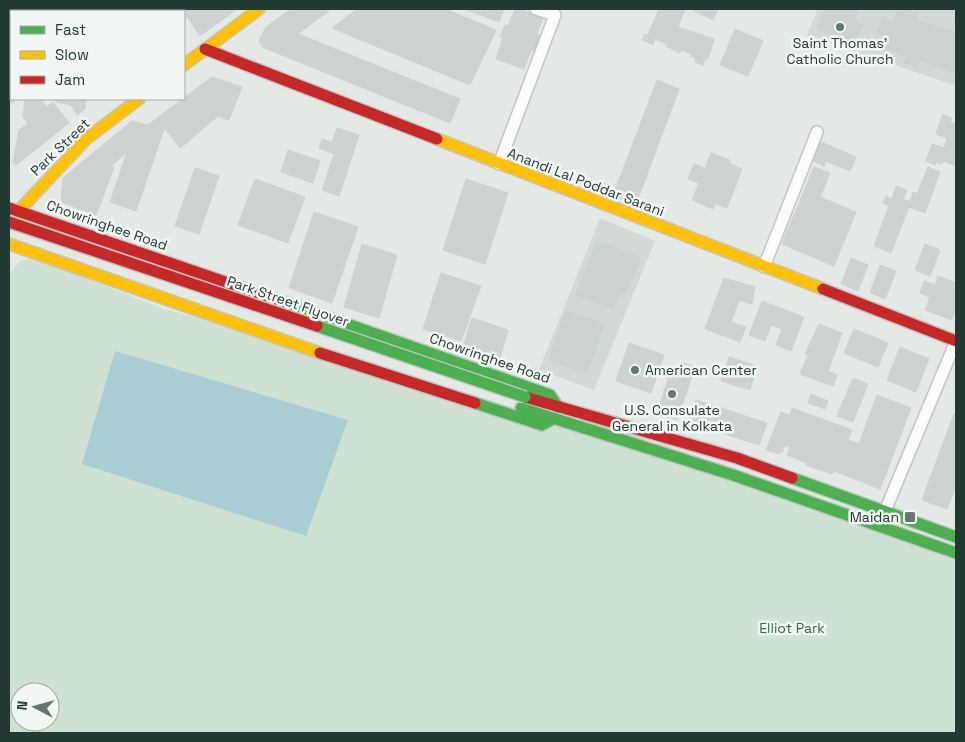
<svg xmlns="http://www.w3.org/2000/svg" width="965" height="742" viewBox="0 0 965 742" font-family="'Space Grotesk',sans-serif">
<style>
.built{fill:#d2dad6}
.green{fill:#cee1d3;fill-rule:evenodd}
.water{fill:#a8ced3}
.building{fill:#ced2d0;stroke:#cdd2cf}
.lines{fill:none;stroke-linecap:round;stroke-linejoin:round}
.street-casing{stroke:#c1c6c3;stroke-width:14}
.fast-casing{stroke:#c0c6c3;stroke-width:14}
.slow-casing{stroke:#c0c6c3;stroke-width:14}
.jam-casing{stroke:#c0c6c3;stroke-width:14}
.street{stroke:#fbfcfb;stroke-width:11}
.fast{stroke:#4caf50;stroke-width:11}
.slow{stroke:#ffc107;stroke-width:11}
.jam{stroke:#c62828;stroke-width:11}
.fast-bridge-casing{stroke:#bdc4c2;stroke-width:14;stroke-linecap:butt}
.jam-bridge-casing{stroke:#bdc4c2;stroke-width:14;stroke-linecap:butt}
.fast-bridge{stroke:#4caf50;stroke-width:11}
.jam-bridge{stroke:#c62828;stroke-width:11}
.poi-dot{fill:#677772;stroke:#f2f7f4;stroke-width:2}
.labels{text-anchor:middle;dominant-baseline:central;stroke-width:5;stroke-linejoin:round;paint-order:stroke}
.poi-label{font-size:14px;fill:#233a34;stroke:#f2f7f4}
.street-label{font-size:14px;fill:#233a34;stroke:#f2f7f4}
.park-label{font-size:14px;fill:#316d48;stroke:#f2f7f4}
</style>
<rect width="100%" height="100%" fill="#e4e9e6"/>
<path class="built" d="M818,9H956V86L807,35Z
M600,218L655,241L594,390L539,370Z"/>
<path class="green" d="M37,259L164,309L401,373L718,471L956,559V733H9V279L10,273L21,260ZM20,692H50V722H20Z"/>
<path class="water" d="M115,351L348,420L306,536L82,464Z"/>
<path class="building" d="M168,9H237L200,36L187,16L184,18V11H169Z
M291,9H331L298,34L460,99L450,123L262,47L259,40L266,27Z
M357,9H445L496,30L470,85L332,28Z
M465,9H504L499,22Z
M515,9L544,15L537,34L541,36L535,52L531,50L524,69L496,59L503,38L500,37L505,25L508,26Z
M659,9H685L678,27L714,39L708,59L706,58L703,65L695,62L696,59L691,56L692,54L681,50L680,53L666,46L667,44L655,39L653,45L642,40L645,34L648,35Z
M690,9H718L713,20Z
M825,9H859L854,22L862,25L855,44L817,29Z
M898,9H920L916,20L956,33V73L920,60L917,67L904,63L906,56L884,49L888,37L877,34L882,19L893,23Z
M9,11H11V43L9,42Z
M735,29L763,41L748,76L720,65Z
M9,70H11V99H15L14,103L9,102Z
M212,77L242,87L229,120L218,116L180,148L166,130L148,125Z
M657,80L679,89L636,204L613,196Z
M40,99L47,107L53,102L69,123L16,165L13,163L19,130L28,124L23,117L25,100Z
M56,99H86L85,109L77,115L71,105L56,102Z
M943,114L952,118L950,122L956,124V166L943,161L942,164L936,162L935,165L926,161L932,144L944,148L947,138L936,134Z
M132,121L164,129L136,211L110,202L127,152L112,165L98,149Z
M337,128L359,135L339,196L322,190L334,154L319,148L322,139L332,142Z
M819,141L856,157L850,171L826,161L824,166L811,160Z
M98,149L114,168L96,215L61,202L63,178Z
M288,150L320,161L313,183L281,172Z
M711,153L730,160L729,163L742,169L727,208L715,203L713,209L692,200L699,183L688,179L694,164L705,168Z
M814,167L830,173L820,197L856,212L834,266L782,244Z
M928,167L940,172L925,213L909,207L891,253L874,246L889,206L883,203L886,196L892,199L896,186L907,190L903,199L910,202L913,192L917,194Z
M195,168L219,176L199,234L175,226Z
M255,179L305,197L288,243L238,225Z
M466,179L508,193L485,264L443,250Z
M314,212L358,227L332,303L289,288Z
M597,241L640,258L626,293L618,295L613,309L576,295Z
M362,244L397,255L379,318L344,307Z
M925,244L940,250L930,276L915,270Z
M851,258L868,265L858,291L841,284Z
M880,265L896,271L885,299L870,293Z
M441,273L481,286L461,341L423,329Z
M938,276L956,283V308L952,320L925,310L930,297L920,293L924,281L935,285Z
M724,278L755,287L752,304L739,300L731,322L746,327L740,342L705,329Z
M762,301L804,317L791,351L776,345L782,329L771,325L765,341L749,335Z
M566,311L604,324L587,373L549,360Z
M472,318L508,330L500,358L463,347Z
M819,324L842,333L828,371L837,375L833,386L800,374L808,355L805,354Z
M854,329L888,343L878,367L844,353Z
M629,343L664,355L651,393L616,381Z
M900,347L929,359L916,392L887,380Z
M729,357L757,366L750,390L721,381Z
M681,362L695,367L677,420L657,413L671,370L678,372Z
M853,378L868,384L853,422L837,416Z
M811,394L828,401L825,409L808,403Z
M877,395L911,408L880,489L834,471L832,474L806,465L807,463L787,455L790,447L785,445L782,453L780,452L779,454L766,450L781,412L790,415L792,408L852,430L848,440L859,444Z
M696,400L767,423L759,445L689,422Z
M954,414L956,415V486L947,509L922,500Z"/>
<g class="lines">
<g class="street-casing">
<path id="street" d="M499,164L555,15L536,9
M764,267L817,132
M885,511L956,341"/>
</g>
<g class="fast-casing">
<path id="fast" d="M278,300L550,395L558,407
M475,403L542,425L553,419
M521,408L733,475L956,553
M792,478L956,537"/>
</g>
<g class="slow-casing">
<path id="slow" d="M184,65L259,9
M437,139L823,289
M12,218L86,139L139,99
M9,244L320,353"/>
</g>
<g class="jam-casing">
<path id="jam" d="M205,49L437,139
M9,208L278,300
M823,289L956,341
M320,353L475,403
M525,397L737,458L792,478"/>
</g>
<use href="#street" class="street"/>
<use href="#fast" class="fast"/>
<use href="#slow" class="slow"/>
<use href="#jam" class="jam"/>
<g class="fast-bridge-casing">
<path id="fast-bridge" d="M317,326L525,397"/>
</g>
<g class="jam-bridge-casing">
<path id="jam-bridge" d="M9,222L317,326"/>
</g>
<use href="#fast-bridge" class="fast-bridge"/>
<use href="#jam-bridge" class="jam-bridge"/>
</g>
<g class="poi-dot">
<circle cx="840" cy="27" r="5"/>
<circle cx="635" cy="370" r="5"/>
<circle cx="672" cy="394" r="5"/>
<rect x="904" y="511" width="12" height="12" rx="2.5"/>
</g>
<g class="labels">
<g class="poi-label">
<text x="840" y="43">Saint Thomas'<tspan x="840" dy="16">Catholic Church</tspan></text>
<text x="645" y="370" text-anchor="start">American Center</text>
<text x="672" y="410">U.S. Consulate<tspan x="672" dy="16">General in Kolkata</tspan></text>
<text x="899" y="517" text-anchor="end">Maidan</text>
</g>
<g class="street-label">
<text transform="translate(60 147) rotate(-44)">Park Street</text>
<text transform="translate(586 182) rotate(21)">Anandi Lal Poddar Sarani</text>
<text transform="translate(107 225) rotate(19)">Chowringhee Road</text>
<text transform="translate(288 301) rotate(19)">Park Street Flyover</text>
<text transform="translate(490 358) rotate(19)">Chowringhee Road</text>
</g>
<g class="park-label">
<text x="792" y="628">Elliot Park</text>
</g>
</g>
<rect width="965" height="742" fill="none" stroke="#233a34" stroke-width="20"/>
<rect x="10" y="10" width="175" height="90" fill="#f2f7f4" stroke="#9faba7"/>
<rect x="20" y="26" width="25" height="8" fill="#4caf50" stroke="#9faba7"/>
<text x="55" y="35" font-size="15" fill="#233a34">Fast</text>
<rect x="20" y="51" width="25" height="8" fill="#ffc107" stroke="#9faba7"/>
<text x="55" y="60" font-size="15" fill="#233a34">Slow</text>
<rect x="20" y="76" width="25" height="8" fill="#c62828" stroke="#9faba7"/>
<text x="55" y="85" font-size="15" fill="#233a34">Jam</text>
<g transform="translate(35 707) rotate(276)"><circle r="24" fill="#f2f7f4" stroke="#9faba7"/>
<path d="M0-4L9 19L0 12L-9 19Z" fill="#677772"/>
<text y="-8" font-size="14" font-weight="bold" text-anchor="middle" fill="#233a34">N</text>
</g>
</svg>
